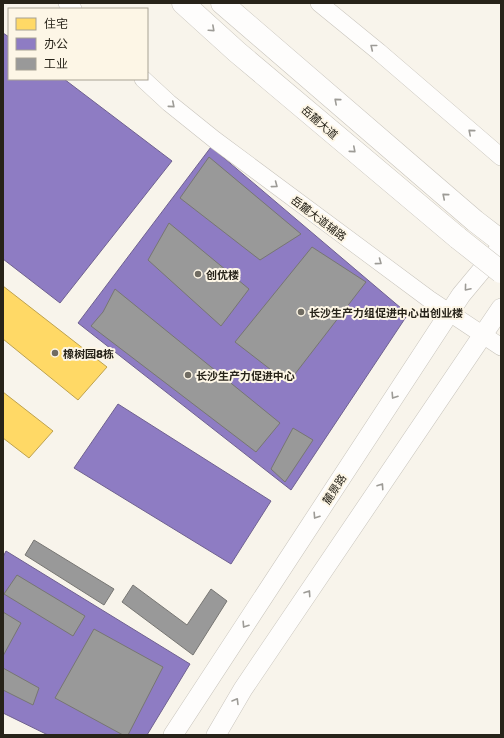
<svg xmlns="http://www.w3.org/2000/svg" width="504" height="738" viewBox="0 0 504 738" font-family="'Golos Text','Noto Sans SC',sans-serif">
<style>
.homes{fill:#ffd966;stroke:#bea24f}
.offices{fill:#8e7cc3;stroke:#6f6190}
.industry{fill:#999;stroke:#777673}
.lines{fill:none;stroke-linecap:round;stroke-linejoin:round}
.secondary-casing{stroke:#c8c4bc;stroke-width:18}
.primary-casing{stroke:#c8c4bc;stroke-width:20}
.highway-casing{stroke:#c8c4bc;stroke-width:23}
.secondary{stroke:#fefdfc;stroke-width:17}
.primary{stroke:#fefdfc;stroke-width:19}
.highway{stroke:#fefdfc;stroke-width:22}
.highway-bridge-casing{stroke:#c8c4bc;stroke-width:23;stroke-linecap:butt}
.highway-bridge{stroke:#fefdfc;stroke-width:22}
.oneway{stroke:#9d9b96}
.poi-dot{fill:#706c62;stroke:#fdf6e6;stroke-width:1.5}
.labels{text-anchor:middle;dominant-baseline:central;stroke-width:4;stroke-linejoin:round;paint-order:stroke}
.street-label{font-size:11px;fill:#272319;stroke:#fdf6e6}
.poi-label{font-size:11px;font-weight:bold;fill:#272319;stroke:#fdf6e6;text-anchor:start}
</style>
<rect width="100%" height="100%" fill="#f8f4eb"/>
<path class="homes" d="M3,286L107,367L78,400L3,339Z
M3,392L53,431L29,458L3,438Z"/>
<path class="offices" d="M3,33L9,37V79H64L172,161L60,303L3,259Z
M211,147L408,314L291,490L78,323Z
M118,404L271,501L231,564L74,468Z
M6,551L190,664L147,735H48L3,713V557Z"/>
<path class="industry" d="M209,157L301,234L260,260L180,198Z
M169,223L249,289L221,326L148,260Z
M312,247L366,282L288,383L235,342Z
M115,289L280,423L256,452L91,326L103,312Z
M293,428L313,440L285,482L271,469Z
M34,540L114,589L104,605L25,555Z
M17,575L85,616L73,636L4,594Z
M133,585L187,625L211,589L227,601L193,655L122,602Z
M3,612L21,623L3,656Z
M94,629L163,667L128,735H123L55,698Z
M3,668L39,688L33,705L3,690Z"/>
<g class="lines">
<g class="secondary-casing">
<path id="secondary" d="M67,3L73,9
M319,3L379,52L501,157
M143,79L169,103L215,140L429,299L501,347"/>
</g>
<g class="primary-casing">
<path id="primary" d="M173,735L461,295L501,247
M216,735L243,689L501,308"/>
</g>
<g class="highway-casing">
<path id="highway" d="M183,3L237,52L458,238
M222,3L425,178L475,221L501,241"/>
</g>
<use href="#secondary" class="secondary"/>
<use href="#primary" class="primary"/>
<use href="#highway" class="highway"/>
<g class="highway-bridge-casing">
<path id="highway-bridge" d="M458,238L501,272"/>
</g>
<use href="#highway-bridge" class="highway-bridge"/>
</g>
<defs><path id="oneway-chevron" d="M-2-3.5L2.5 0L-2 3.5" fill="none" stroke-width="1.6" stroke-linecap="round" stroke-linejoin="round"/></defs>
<g class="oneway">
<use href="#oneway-chevron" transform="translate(212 29) rotate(42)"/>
<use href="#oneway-chevron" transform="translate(373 47) rotate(-141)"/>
<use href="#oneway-chevron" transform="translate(337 101) rotate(-139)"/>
<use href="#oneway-chevron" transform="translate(172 105) rotate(40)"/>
<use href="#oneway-chevron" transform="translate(471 132) rotate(-139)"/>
<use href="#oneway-chevron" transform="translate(353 150) rotate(41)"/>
<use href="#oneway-chevron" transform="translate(275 185) rotate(37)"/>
<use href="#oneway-chevron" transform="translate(445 196) rotate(-140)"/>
<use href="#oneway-chevron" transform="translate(379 262) rotate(36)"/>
<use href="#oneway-chevron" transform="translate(467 288) rotate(130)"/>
<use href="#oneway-chevron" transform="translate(394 396) rotate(123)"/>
<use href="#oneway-chevron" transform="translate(381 486) rotate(-56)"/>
<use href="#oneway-chevron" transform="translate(316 516) rotate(123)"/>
<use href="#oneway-chevron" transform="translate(308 593) rotate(-56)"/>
<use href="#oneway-chevron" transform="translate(245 625) rotate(123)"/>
<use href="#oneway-chevron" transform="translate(236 701) rotate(-59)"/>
</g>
<g class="poi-dot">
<circle cx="198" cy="274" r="4"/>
<circle cx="301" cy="312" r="4"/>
<circle cx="55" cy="353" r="4"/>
<circle cx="188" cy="375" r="4"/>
</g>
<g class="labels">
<g class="street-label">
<text transform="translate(320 122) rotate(41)">岳麓大道</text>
<text transform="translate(319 218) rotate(37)">岳麓大道辅路</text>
<text transform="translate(334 489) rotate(-57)">麓景路</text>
</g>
<g class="poi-label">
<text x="206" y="274">创优楼</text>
<text x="309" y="312">长沙生产力组促进中心出创业楼</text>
<text x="63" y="353">橡树园8栋</text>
<text x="196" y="375">长沙生产力促进中心</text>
</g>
</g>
<rect width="504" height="738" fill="none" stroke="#272319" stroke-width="8"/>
<rect x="8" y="8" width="140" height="72" fill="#fdf6e6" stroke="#a7a294"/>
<rect x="16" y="18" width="20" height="12" fill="#ffd966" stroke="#a7a294"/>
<text x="44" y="28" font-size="12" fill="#272319">住宅</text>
<rect x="16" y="38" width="20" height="12" fill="#8e7cc3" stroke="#a7a294"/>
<text x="44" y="48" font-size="12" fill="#272319">办公</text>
<rect x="16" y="58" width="20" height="12" fill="#999999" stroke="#a7a294"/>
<text x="44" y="68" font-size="12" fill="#272319">工业</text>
</svg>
